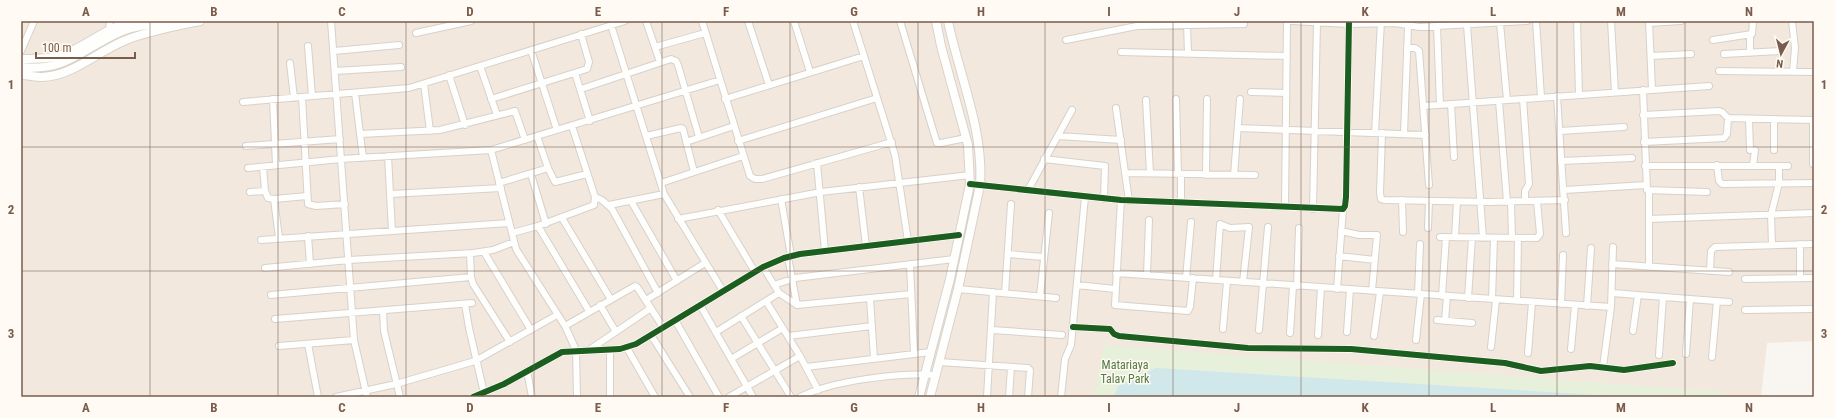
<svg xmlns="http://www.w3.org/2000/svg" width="1835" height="418" viewBox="0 0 1835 418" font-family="'Roboto Condensed',sans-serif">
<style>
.residential{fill:#f2e8de}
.green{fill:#e7f0db}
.water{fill:#d0e8ea}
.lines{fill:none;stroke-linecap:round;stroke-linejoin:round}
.street-casing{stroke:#d7d1cb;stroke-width:8}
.secondary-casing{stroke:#d9d2cb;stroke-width:10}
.street{stroke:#fefefd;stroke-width:6}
.secondary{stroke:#fefefd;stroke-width:8}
.cycleway-casing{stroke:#fffaf3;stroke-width:8}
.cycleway{stroke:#1b5e20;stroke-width:6}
.grid{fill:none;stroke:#7a5c4d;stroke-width:1;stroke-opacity:0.55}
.labels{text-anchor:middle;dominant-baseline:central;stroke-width:3;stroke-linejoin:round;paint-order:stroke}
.park-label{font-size:12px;fill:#537a41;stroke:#fffaf3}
.neatline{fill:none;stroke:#7a5c4d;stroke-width:1.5}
.grid-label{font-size:13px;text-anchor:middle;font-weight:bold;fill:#7a5c4d}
</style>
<rect width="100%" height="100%" fill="#f9f5f0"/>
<path class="residential" d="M21,21H1814V341L1767,343L1761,397H21Z"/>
<path class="green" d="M1104,345L1724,392V397H1094Z"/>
<path class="water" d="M1156,368L1631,397H1114L1118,386Z"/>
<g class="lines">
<g class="street-casing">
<path id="street" d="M331,21L354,340L367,397
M646,21L660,62
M702,21L750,176L755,179H762L892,142
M748,21L769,85
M794,21L810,72
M853,21L895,155L908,241
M900,21L936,140L937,143H941L966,138
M1292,21L1349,24L1395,23L1419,27L1527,21
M1536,21L1541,97
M1577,21L1579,95
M1611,21L1615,92
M1649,21L1652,89
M1792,21L1795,48L1793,71
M1500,23L1507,100
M1649,23L1681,21
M1187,24L1188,53
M611,25L664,194L723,291
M1467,25L1483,238
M1437,26L1440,105
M109,29L110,21
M416,33L471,21
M1750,35V53
M1066,40L1137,26L1244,24
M1713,40L1752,34L1753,21
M308,46L312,96
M655,47L705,33
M1407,48H1415L1419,51L1429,185
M531,50L557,130
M21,51L34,21
M334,51L399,45
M1121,52L1287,56
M1724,54L1781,51
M1651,56L1691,54
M290,63L294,98
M480,66L497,115
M335,71L401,67
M1719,71L1814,72
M575,73L590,121
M449,75L465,125
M424,84L430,131
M581,89L671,59L676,61L678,65L699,137
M1643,90L1647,190L1707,192
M1251,92L1286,93
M355,93L363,158
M1557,96L1566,233
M302,97L308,204L316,206L345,204
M273,99L276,165
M491,99L587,69L589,62L581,34
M725,99L864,56
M1176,99L1178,174
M1523,99L1529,184L1525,191V201
M1146,100L1150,173
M1499,101L1507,202
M243,102L409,88L625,21
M1451,104L1454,157
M1424,106L1709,86
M1116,108L1129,201
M1643,115L1719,111L1722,112L1728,118L1814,120
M1749,119L1750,150
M1238,128L1426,135
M1560,131L1624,127
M1375,133L1381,21
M1382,133L1380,193L1381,199L1384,200L1489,202L1565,200
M360,134L440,130L515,111L525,140
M1404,134L1408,27
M537,136L548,168L555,182L587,174
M646,136L681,128L683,129L694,172
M1058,136L1121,140
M738,141L877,98
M686,142L734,126
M1644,142L1724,138L1727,134L1728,118
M246,146L340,139
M491,150L516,249L565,326L576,350L577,397
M1774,150V119
M388,156L392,231
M1044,159L1105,166L1104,199
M1561,161L1632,158
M817,163L825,251
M1813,164V120
M1717,165L1719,181L1722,184L1814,183
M1753,165L1755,150
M1645,166H1788
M263,167L265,191L268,198L274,199L307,196
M248,168L341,159L491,150L720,80
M1125,173L1255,175
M531,174L546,224
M1206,175L1207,99
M1234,175L1240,99
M499,183L548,168
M661,183L743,156
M970,184L1121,200L1343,209L1345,206L1346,197L1349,21
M859,187L866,246
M1028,190L1072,110
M1564,190L1646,185
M250,192L265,191
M391,194L501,188
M595,197L602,200L612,209L658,293
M274,199L279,238
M781,199L791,256
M1121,200L1115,305L1188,311L1190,307L1193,278
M1402,200L1403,232
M631,201L677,281
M1511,202L1512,238
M1181,203V174
M609,205L664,194
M1285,207L1287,21
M1313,209L1317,23
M718,210L755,272
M562,218L610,298
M678,219L821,192L970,175
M1649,219L1814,213
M538,226L589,311
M1428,228L1429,201
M1341,231L1359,235H1377L1372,291
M512,233L538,226L594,205L595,197L572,126
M308,236L310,264
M1440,237L1537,238L1540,234L1537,201
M1455,237L1457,202
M261,240L509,223
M1800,244V278
M1772,245L1771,215L1779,183V166
M484,252L531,330
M470,253L471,277L473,284L510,342
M1008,254L1044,257
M1339,256L1375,260
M788,257L797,305
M910,264L914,354
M1612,264L1729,272
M763,267L779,293L797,305L911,294
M1649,267V191
M265,268L349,260L473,253L493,250L514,242
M1710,271L1711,251L1715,247L1814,244
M1116,273L1611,307
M1147,275L1149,220
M1186,278L1191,222
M1745,279L1814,278
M1216,280L1220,224L1230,228L1249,227L1243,282
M774,285L795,278L954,259
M1077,285L1115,289
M1297,286L1299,228
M958,289L1056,298
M1337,289L1343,209
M1005,293L1011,204
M1612,293L1729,302
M1418,294L1420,244
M271,295L471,277
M1040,296L1049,213
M1442,296L1446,237
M1468,298L1472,238
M870,299L874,358
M1492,299L1494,239
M646,300L705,263
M766,301L800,356L818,390
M1517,301L1518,238
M465,304L469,328L484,393
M1561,304L1563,255
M600,305L616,332
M700,305L753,397
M1587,306L1591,248
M1745,310L1814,309
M383,311L384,331L400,397
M741,316L791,397
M275,319L472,303
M675,320L719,397
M1437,320L1472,323
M1445,321L1447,296
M565,326L635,286L637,287L663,327
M1073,327L1110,329L1114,334L1119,336L1248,348L1351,349L1505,363L1541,371L1590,366L1624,370L1673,363
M1223,329L1227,281
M992,330L1062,335
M1259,330L1268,227
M1633,331L1638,295
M716,332L779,293
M1347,332L1350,289
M1290,333L1293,286
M651,335L690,397
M1318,335L1321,287
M788,336L872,326
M1374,336L1380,292
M1416,340L1421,294
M308,344L318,397
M279,346L354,340
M1491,347L1496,300
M627,348L655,397
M1571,349L1575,305
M589,350L651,308
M1528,353L1532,302
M1686,354L1690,299
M1659,355L1663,297
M1712,357L1717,301
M731,359L783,328
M939,362L1028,368L1030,370L1028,397
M806,367L931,352
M1603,367L1611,307L1613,247
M527,371L532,397
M336,397L396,384L475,361L557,315
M473,397L504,384L562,352L620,349L636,344L763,267L784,258L800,254L959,235
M610,397V350
M729,397L800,356
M800,397C834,380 898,373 936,375
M987,397L993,292
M1009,397L1011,367
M1061,397L1065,359L1071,345L1085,197"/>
</g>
<g class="secondary-casing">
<path id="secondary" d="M21,59C36,59 52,59 67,53C90,44 107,27 133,21
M21,67C67,72 81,49 120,32C135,25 154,24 171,21
M21,75C28,75 35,77 42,77C73,76 98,51 126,40C149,31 176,26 200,21
M919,397L950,279L970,184L968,145L941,46L936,21
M930,397L958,289L980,185C984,130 959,75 948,21"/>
</g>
<use href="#street" class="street"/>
<use href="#secondary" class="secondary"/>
<g class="cycleway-casing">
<path id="cycleway" d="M970,184L1121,200L1343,209L1345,206L1346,197L1349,21
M1073,327L1110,329L1114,334L1119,336L1248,348L1351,349L1505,363L1541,371L1590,366L1624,370L1673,363
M473,397L504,384L562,352L620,349L636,344L763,267L784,258L800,254L959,235"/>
</g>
<use href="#cycleway" class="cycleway"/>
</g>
<path class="grid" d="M150,21V397M278,21V397M406,21V397M534,21V397M662,21V397M790,21V397M918,21V397M1045,21V397M1173,21V397M1301,21V397M1429,21V397M1557,21V397M1685,21V397M21,147H1814M21,271H1814"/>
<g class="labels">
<g class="park-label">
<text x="1125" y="365">Matariaya<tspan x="1125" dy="14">Talav Park</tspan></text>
</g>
</g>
<rect width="1835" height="418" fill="none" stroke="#fffaf3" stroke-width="44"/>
<g transform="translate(1781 54) rotate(187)" stroke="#fffaf3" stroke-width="3" paint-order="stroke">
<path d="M0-3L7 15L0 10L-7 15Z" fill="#7a5c4d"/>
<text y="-6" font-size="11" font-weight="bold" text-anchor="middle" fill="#7a5c4d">N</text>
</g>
<path d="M36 52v6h99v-6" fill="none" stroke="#7a5c4d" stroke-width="2"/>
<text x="42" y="52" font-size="12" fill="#7a5c4d" stroke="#fffaf3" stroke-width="3" paint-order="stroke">100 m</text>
<rect x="22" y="22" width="1791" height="374" class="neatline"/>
<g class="grid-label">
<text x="86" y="16">A</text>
<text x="214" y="16">B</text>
<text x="342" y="16">C</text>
<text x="470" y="16">D</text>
<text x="598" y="16">E</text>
<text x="726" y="16">F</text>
<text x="854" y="16">G</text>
<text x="981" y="16">H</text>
<text x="1109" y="16">I</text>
<text x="1237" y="16">J</text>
<text x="1365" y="16">K</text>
<text x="1493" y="16">L</text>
<text x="1621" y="16">M</text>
<text x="1749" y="16">N</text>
<text x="11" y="89">1</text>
<text x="1824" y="89">1</text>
<text x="11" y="214">2</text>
<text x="1824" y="214">2</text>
<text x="11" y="338">3</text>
<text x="1824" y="338">3</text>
<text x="86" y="412">A</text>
<text x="214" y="412">B</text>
<text x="342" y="412">C</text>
<text x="470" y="412">D</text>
<text x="598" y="412">E</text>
<text x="726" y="412">F</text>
<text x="854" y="412">G</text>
<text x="981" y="412">H</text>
<text x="1109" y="412">I</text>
<text x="1237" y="412">J</text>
<text x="1365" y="412">K</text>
<text x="1493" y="412">L</text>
<text x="1621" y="412">M</text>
<text x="1749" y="412">N</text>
</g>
</svg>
